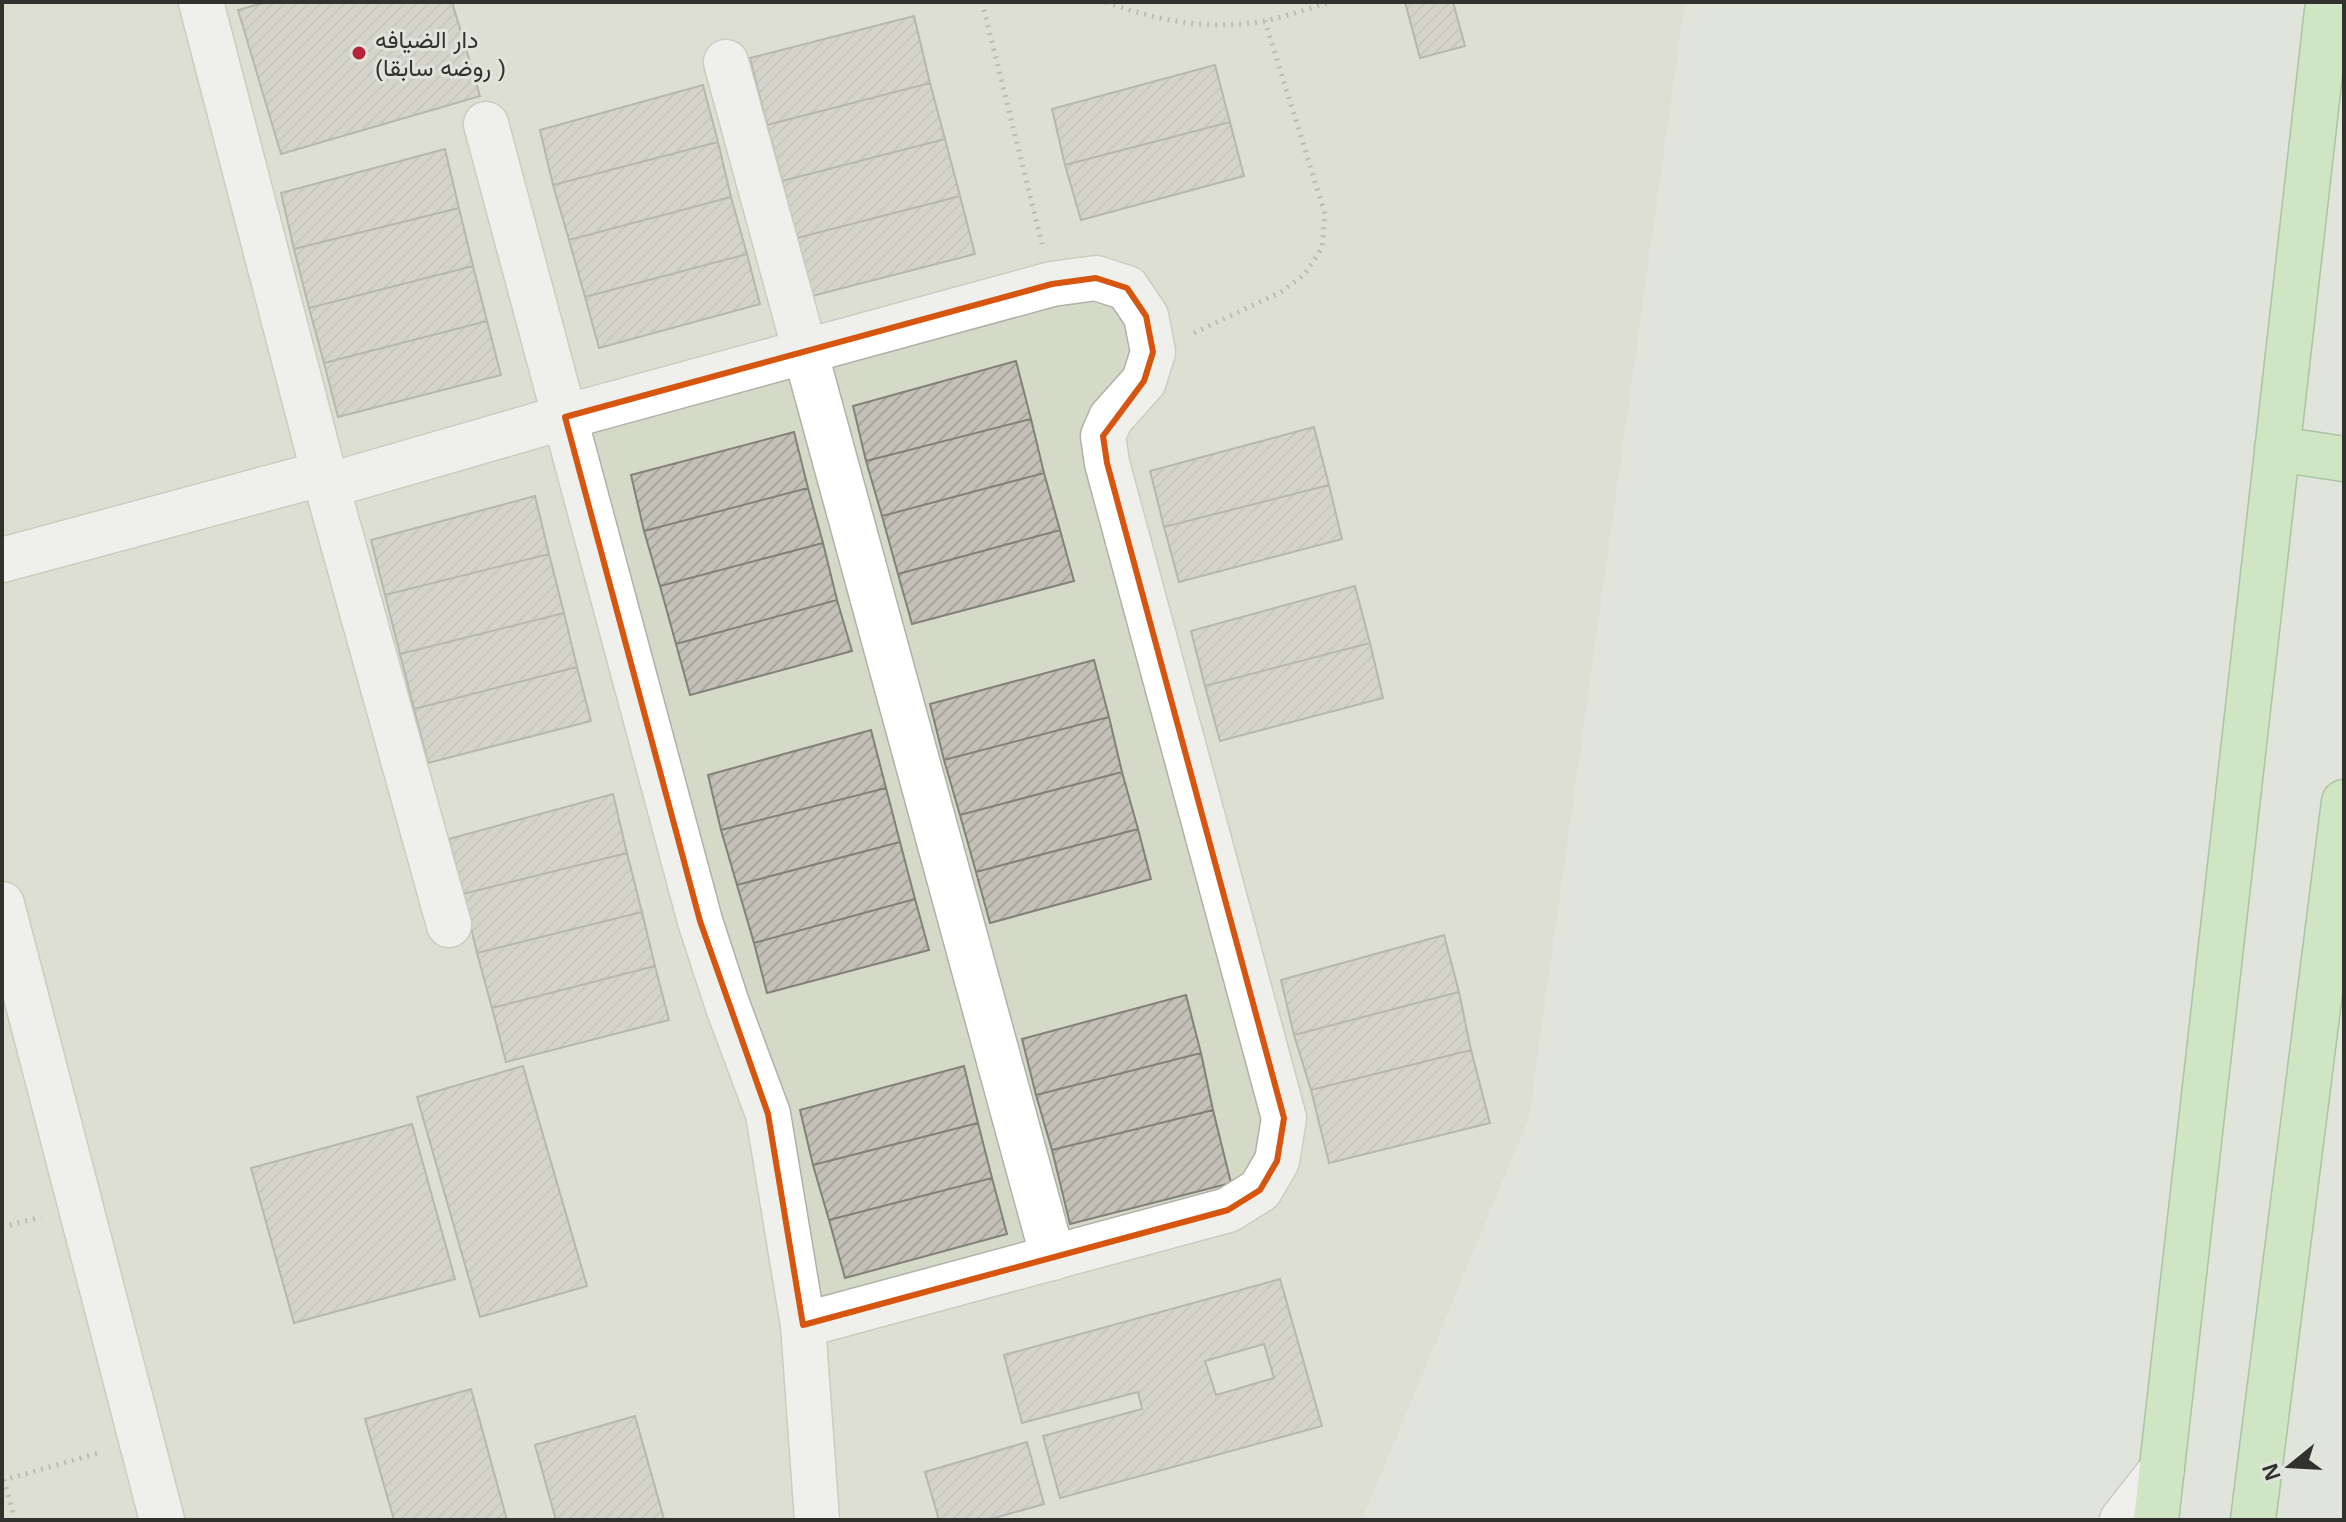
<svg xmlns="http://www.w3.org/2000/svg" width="2346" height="1522" viewBox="0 0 2346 1522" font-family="Arial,Vazirmatn,sans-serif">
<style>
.built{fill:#d5d9c8}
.building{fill:url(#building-hatch);stroke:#838278;stroke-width:2;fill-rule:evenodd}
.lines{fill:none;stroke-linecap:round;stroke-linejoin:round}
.minor-casing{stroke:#afb2a8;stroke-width:47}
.tertiary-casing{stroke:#afb2a8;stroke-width:47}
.primary-casing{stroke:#6a9d58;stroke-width:47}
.path{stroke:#8c8e87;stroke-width:5;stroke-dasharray:2 6;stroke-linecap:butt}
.minor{stroke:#fff;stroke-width:44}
.tertiary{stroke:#fff;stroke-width:44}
.primary{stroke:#b8e6a8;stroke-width:44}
.marked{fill:none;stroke:#d6550f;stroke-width:6;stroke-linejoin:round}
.poi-dot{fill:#b5233c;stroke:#e1e4da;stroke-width:3}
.labels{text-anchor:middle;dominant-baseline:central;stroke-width:6;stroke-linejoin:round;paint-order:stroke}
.poi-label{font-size:24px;fill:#31322e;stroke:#e1e4da;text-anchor:start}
</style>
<defs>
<pattern id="building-hatch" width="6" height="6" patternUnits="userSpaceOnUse" patternTransform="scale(2)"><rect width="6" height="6" fill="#c3c1b7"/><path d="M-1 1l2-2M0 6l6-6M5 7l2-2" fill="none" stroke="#a8a69e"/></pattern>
</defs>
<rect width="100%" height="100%" fill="#e1e4da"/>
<path class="built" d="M2,2H1685L1529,1118L1362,1520H2Z"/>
<path class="building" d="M267,2H452L480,96L281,154L238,10Z
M1405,2H1453L1465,46L1420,58Z
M914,16L930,83L767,125L750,58Z
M1215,65L1230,122L1065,165L1052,109Z
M930,83L945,139L782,181L767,125Z
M703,85L718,142L553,185L540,130Z
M1230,122L1244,176L1081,220L1065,165Z
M945,139L960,196L797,238L782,181Z
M718,142L731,197L569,240L553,185Z
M445,149L459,208L294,249L281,193Z
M960,196L975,254L812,296L797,238Z
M731,197L747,254L585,297L569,240Z
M459,208L473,266L309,308L294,249Z
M747,254L760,304L599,348L585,297Z
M473,266L487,321L324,363L309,308Z
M487,321L501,375L338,417L324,363Z
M1016,361L1031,419L866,461L853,406Z
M1031,419L1044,473L882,516L866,461Z
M1314,427L1329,485L1164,527L1150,471Z
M794,432L808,488L644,531L631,475Z
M1044,473L1060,530L898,574L882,516Z
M1329,485L1342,539L1179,582L1164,527Z
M808,488L823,543L660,586L644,531Z
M535,496L549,554L385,595L371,540Z
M1060,530L1074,581L912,624L898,574Z
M823,543L837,600L676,644L660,586Z
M549,554L564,613L400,654L385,595Z
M1355,586L1370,643L1205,686L1191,631Z
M837,600L852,651L690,695L676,644Z
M564,613L577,667L414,709L400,654Z
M1370,643L1383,698L1220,741L1205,686Z
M1094,660L1109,717L944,760L930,704Z
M577,667L591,721L428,763L414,709Z
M1109,717L1122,772L960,815L944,760Z
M871,730L886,788L721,830L708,775Z
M1122,772L1138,829L976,872L960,815Z
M886,788L900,842L737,885L721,830Z
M613,794L627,853L463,894L449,839Z
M1138,829L1151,879L990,923L976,872Z
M900,842L915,899L754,943L737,885Z
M627,853L642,912L477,953L463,894Z
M915,899L929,950L767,993L754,943Z
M642,912L655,966L492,1008L477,953Z
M1444,935L1459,992L1294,1035L1281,980Z
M655,966L669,1020L506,1062L492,1008Z
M1459,992L1471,1050L1311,1090L1294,1035Z
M1186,995L1201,1053L1036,1095L1022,1039Z
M1471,1050L1490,1123L1329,1163L1311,1090Z
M1201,1053L1213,1110L1052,1150L1036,1095Z
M523,1066L587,1286L480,1317L417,1097Z
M964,1066L978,1123L813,1165L800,1110Z
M1213,1110L1231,1183L1070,1224L1052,1150Z
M978,1123L992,1178L829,1220L813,1165Z
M412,1124L455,1279L294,1323L251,1168Z
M992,1178L1007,1234L845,1278L829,1220Z
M1280,1279L1322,1426L1060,1498L1043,1436L1142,1409L1138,1392L1022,1423L1004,1355ZM1264,1344L1274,1378L1216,1395L1205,1361Z
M471,1389L507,1520H394L365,1419Z
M635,1416L664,1519L556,1520L535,1445Z
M1027,1442L1044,1504L987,1520H939L925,1472Z"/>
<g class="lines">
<g class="minor-casing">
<path id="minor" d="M201,2L327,486L449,925
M726,62L1053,1258
M486,124L700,921L727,1004L768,1114L803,1325L817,1520
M327,486L565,417L1052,284L1096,278L1127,288L1146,316L1153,352L1144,381L1111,418L1103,436L1107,463L1284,1118L1277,1161L1260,1190L1228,1210L803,1325
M2,560L324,473
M2,904L162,1520"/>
</g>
<g class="tertiary-casing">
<path id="tertiary" d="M2122,1520L2162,1469"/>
</g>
<g class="primary-casing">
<path id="primary" d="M2277,449L2344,459
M2156,1520L2328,2
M2253,1520L2344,802"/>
</g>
<path class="path" d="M982,2L1042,244
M1106,2C1158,21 1211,31 1265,21C1287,16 1310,8 1331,2
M1194,333L1281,292L1304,275L1322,248L1325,214L1265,21
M2,1227L41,1217
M15,1520L4,1480L102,1452"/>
<use href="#minor" class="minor"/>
<use href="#tertiary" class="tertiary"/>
<use href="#primary" class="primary"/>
</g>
<path d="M0 0H2346V1522H0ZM1096,278L1127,288L1146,316L1153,352L1144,381L1103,436L1107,463L1284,1118L1277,1161L1260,1190L1228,1210L803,1325L768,1114L700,921L565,417L1052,284Z" fill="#e1e4da" fill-opacity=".55" fill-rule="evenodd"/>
<path class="marked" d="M1096,278L1127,288L1146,316L1153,352L1144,381L1103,436L1107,463L1284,1118L1277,1161L1260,1190L1228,1210L803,1325L768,1114L700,921L565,417L1052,284Z"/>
<circle class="poi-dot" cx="359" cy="53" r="8"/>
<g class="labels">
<g class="poi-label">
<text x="375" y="39">دار الضيافه<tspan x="375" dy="28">(روضه سابقا )</tspan></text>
</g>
</g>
<rect width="2346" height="1522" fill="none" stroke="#31322e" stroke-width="8"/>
<g transform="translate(2290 1466) rotate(252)" stroke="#e1e4da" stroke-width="6" paint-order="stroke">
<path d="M0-6L14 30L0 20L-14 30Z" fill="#31322e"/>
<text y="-12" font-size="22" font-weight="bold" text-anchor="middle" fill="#31322e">N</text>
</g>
</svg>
